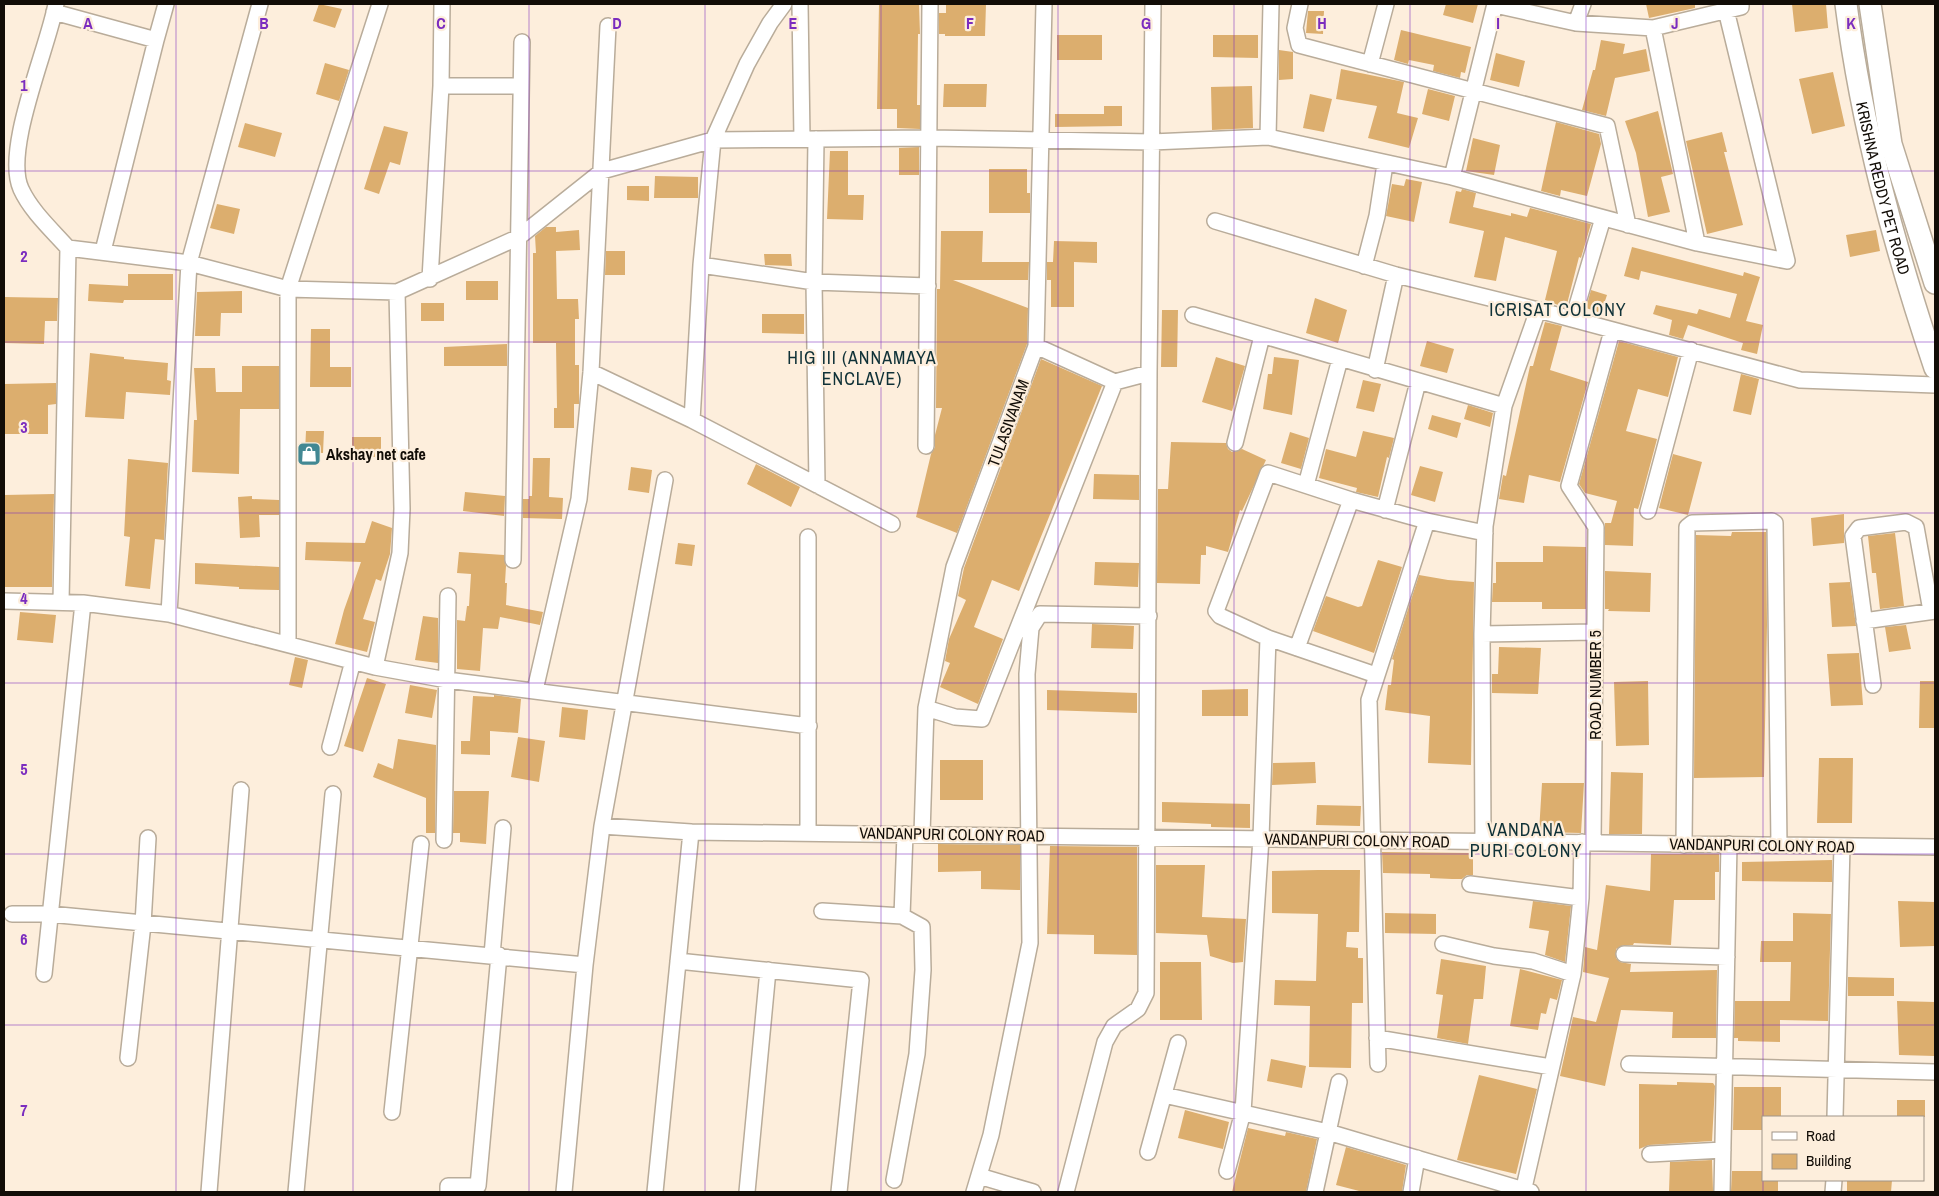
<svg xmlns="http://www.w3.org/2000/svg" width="1939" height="1196" viewBox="0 0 1939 1196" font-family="'Archivo Narrow',sans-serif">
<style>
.building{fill:#dcae6e}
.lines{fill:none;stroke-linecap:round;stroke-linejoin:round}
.minor-casing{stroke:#b9ac9a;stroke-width:18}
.secondary-casing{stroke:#b9ac9a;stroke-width:24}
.minor{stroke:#fff;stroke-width:15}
.secondary{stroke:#fff;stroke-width:21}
.grid{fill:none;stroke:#7b2cbf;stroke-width:1;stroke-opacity:0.55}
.labels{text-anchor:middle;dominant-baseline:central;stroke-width:4.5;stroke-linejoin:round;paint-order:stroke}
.street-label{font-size:16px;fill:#120d07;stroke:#fdeedc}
.poi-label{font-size:16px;font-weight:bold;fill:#120d07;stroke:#fdeedc;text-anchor:start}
.neighbourhood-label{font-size:18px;letter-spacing:1px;fill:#0f3137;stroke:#fdeedc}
.grid-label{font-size:16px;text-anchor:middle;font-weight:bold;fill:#7b2cbf;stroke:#fdeedc;stroke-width:4.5;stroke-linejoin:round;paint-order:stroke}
</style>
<rect width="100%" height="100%" fill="#fdeedc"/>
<path class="building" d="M319,4L342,9L335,28L313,21Z
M879,4H919L920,34H918L917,105H920V129L897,128V109H877Z
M946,4H986L985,36H945V34H939V13H946Z
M1446,4H1478L1473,23L1443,15Z
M1646,4H1695V8L1649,18Z
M1792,4H1826L1828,28L1795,32Z
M1308,11H1324L1323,34L1306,33Z
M1401,30L1471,47L1465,73L1461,72L1460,78L1433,71L1434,65L1409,60L1408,64L1394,60Z
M1057,35H1102V60H1057Z
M1213,35H1258V58L1213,57Z
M1601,40L1625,44L1623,54L1646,49L1650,71L1615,78L1606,116L1582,110L1593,70H1595Z
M1279,50L1293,52V79L1279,80Z
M1496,53L1525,61L1519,87L1490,80Z
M325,63L349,70L339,101L316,94Z
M1341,69L1404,82L1397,113L1418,118L1409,148L1368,138L1377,106L1336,99Z
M1833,72L1845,126L1812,134L1799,79Z
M944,84H987L986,107H943Z
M1252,86L1253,128L1212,130L1211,87Z
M1428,89L1455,96L1449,121L1422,114Z
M1310,94L1332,99L1324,132L1303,128Z
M1104,106H1122V126L1055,127V114H1104Z
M1658,111L1673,174L1661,177L1670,212L1648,217L1636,153L1625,121Z
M1556,122L1599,134L1601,144L1587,196L1561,190L1560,196L1541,191Z
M245,123L282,133L275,157L238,147Z
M384,126L408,132L400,165L390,162L379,194L364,189Z
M1722,132L1727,152H1724L1743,225L1707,234L1686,141Z
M1473,138L1500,145L1494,175L1466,171Z
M919,147V175H899V148Z
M830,151H848V195H864L863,220L827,219Z
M989,169H1027V193H1030V213H989Z
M655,176L698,177V198H654Z
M1406,179L1422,182L1414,222L1386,216L1392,184L1404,186Z
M627,186H649V201L627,200Z
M1462,189L1476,193L1473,207L1511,216V213L1527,217L1530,208L1591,224L1581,258L1579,257L1566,308L1545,300L1557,251L1505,237L1496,281L1474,277L1484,231L1449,223L1456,191L1461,192Z
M217,204L240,209L234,234L210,228Z
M546,227H556V232L579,230L580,250L556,251L557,299H578L579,319H575V365H579V404H574V428H554V408H557L556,343H533V253H536L535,236Z
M1876,230L1880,251L1850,257L1846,235Z
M941,231H983L982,262H1029L1028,280H953L1028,308L1027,344L957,533L916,517L931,454L935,447V435L942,408H936L937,289H940Z
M1054,241L1097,242V263L1074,262V307H1051V280H1047V262H1053Z
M1632,247L1743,276L1744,272L1760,277L1746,321L1763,325L1757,354L1741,350L1743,343L1688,325L1683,339L1669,335L1672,320L1653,314L1656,305L1697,314L1699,309L1730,318L1737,294L1641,271L1639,280L1624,276Z
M606,251H625V275H605Z
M764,254H791L792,266L765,265Z
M128,274H173V300H124L123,303L88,301L89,284L128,286Z
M466,281H498V300H466Z
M1591,290L1607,295L1601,313L1586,308Z
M242,291V313H221L220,336H195L197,292Z
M4,297L58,298L57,321H45L44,344L4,343Z
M1315,298L1347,310L1338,343L1306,333Z
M421,303H444V321H421Z
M1162,310H1178L1177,367H1161Z
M762,314H804V334L762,333Z
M1545,322L1562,326L1550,370L1588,382L1560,482L1529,475L1524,503L1499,499L1503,475L1506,476L1530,366H1533Z
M311,329H330V367H351V387H310Z
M1427,341L1454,349L1447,373L1420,366Z
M1619,341L1678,357L1668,397L1638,389L1626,431L1657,439L1640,503L1638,509L1634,508L1633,546L1605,545V523H1611L1617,501L1585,493L1579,484Z
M507,344V366H444V347Z
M90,353L124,357V359L168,363L167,380L171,381L170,395L126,392L124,419L85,417Z
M1216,357L1245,366L1232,411L1202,402Z
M1274,357L1299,360L1292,415L1263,409L1268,374H1272Z
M1041,359L1102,386L1019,591L992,580L974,627L1003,639L978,704L940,687L950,663L945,661L949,639L966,600L958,596L964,568Z
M242,366H279V409H240L239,474L192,472L194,420H197L194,368H215L216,392H242Z
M1741,374L1759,379L1751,415L1733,411Z
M1363,380L1381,384L1374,412L1356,408Z
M56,383V404L48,405V434H4V384Z
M1468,405L1493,413L1490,427L1464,419Z
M1432,415L1461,423L1457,438L1428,429Z
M306,431H324L323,453L305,452Z
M1363,431L1394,438L1389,458L1387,457L1378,497L1356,492L1357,488L1319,478L1326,449L1356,457Z
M1290,432L1309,438L1301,469L1281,463Z
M352,437H381V457H352Z
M1171,442L1226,443L1228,449L1232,452L1242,449L1266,460L1242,511L1240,510L1228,552L1206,546V555H1201L1200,584L1157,583L1158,489H1168Z
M1673,454L1702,462L1688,515L1659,508Z
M533,458H550L549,497L563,498L562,519L523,518V499H529V496H532Z
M128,459L168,463L164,540L155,539L150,589L125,586L130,537L124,536Z
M756,464L800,487L791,507L747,484Z
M1420,466L1443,472L1435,502L1411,495Z
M631,467L652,470L649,493L628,490Z
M1094,474L1139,475V500L1093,499Z
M465,492L505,496L504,516L463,511Z
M54,494L52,587H4V495Z
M252,496V499L279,500V515H259L260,537L240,538L238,497Z
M1844,514V543L1813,546L1811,518Z
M372,521L392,528L390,554L381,581L376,579L363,619L375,622L367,652L335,644L344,610L361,562L305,560L306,542L365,543Z
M1732,532H1766L1767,625L1764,777L1694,778L1696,535L1731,536Z
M1895,533L1904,606L1880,609L1876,573H1872L1868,536Z
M678,543L695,545L692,566L675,564Z
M1543,546L1586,547V609H1542V602H1492L1493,583H1496V562H1543Z
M459,552L504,555L506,566L505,583H507L506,605L543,612L540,625L500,617L498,629L483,628L480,671L457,669V620L465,621L467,606H469L471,574L457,573Z
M1378,560L1402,567L1374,653L1313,631L1326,596L1358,607L1362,606Z
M1095,562L1139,563L1138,587L1094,585Z
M195,563L279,567V590L239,589V587L195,584Z
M1605,571L1651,573L1650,612L1608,611L1609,609H1605Z
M1419,575L1448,580L1474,582L1471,765L1428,763L1430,716L1385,710L1388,685H1391L1394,660L1392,659Z
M1850,582L1856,626L1832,627L1829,583Z
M20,612L56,615L53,643L17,640Z
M423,616L438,618V663L415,660Z
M1092,624L1134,626L1133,649L1091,648Z
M1906,625L1911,649L1889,652L1885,627Z
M1499,647L1541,648L1538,694L1492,693V674H1498Z
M1859,653L1863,705L1831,706L1827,654Z
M295,657L308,660L302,688L289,685Z
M367,678L386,684L363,752L344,746Z
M1648,681L1649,745L1616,746L1614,682Z
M1920,681H1935V728H1919Z
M410,685L437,690L432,718L405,713Z
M1248,689V716H1202V690Z
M1047,690L1137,693V713L1047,710Z
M494,695L521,699L518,733L490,731V755L461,754V741H470L473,696L494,697Z
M562,707L588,710L585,740L559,737Z
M518,737L545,741L539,782L511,777Z
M398,739L436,745L435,833H426V798L373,777L378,763L393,769Z
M1819,758H1853L1852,823H1817Z
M940,760H983V800H940Z
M1315,762L1316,783L1272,785L1273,763Z
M1611,772L1643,773L1642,834H1609Z
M1542,783H1584L1581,833L1539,832Z
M454,791H489L486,844L460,842V833H453Z
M1162,802L1250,804V828L1211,827V824L1162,822Z
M1317,805L1361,806L1360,826L1316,825Z
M938,844L1020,845V890L981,889V871L938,872Z
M1050,846L1137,847V955L1094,954V935L1047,934Z
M1382,852L1473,853V875H1467L1462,879H1452L1430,878V874L1383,873Z
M1651,854H1719V872H1715V900H1674L1671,945L1634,943L1633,945H1624L1616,949V958L1620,962L1631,964L1630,972L1717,970L1716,1038H1672L1673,1012L1621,1010L1605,1086L1560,1076L1573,1017L1596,1022L1609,978L1583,972L1585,947L1597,950L1606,885L1650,891Z
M1832,860V882L1742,881V862Z
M1156,865H1205L1202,917L1246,919L1243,962L1233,963L1210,956L1207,935L1156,933Z
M1318,870H1360L1359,932H1347L1346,947L1358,948V958H1363V1003H1352L1351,1068L1309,1067L1310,1006L1274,1005L1275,980L1316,981L1318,914L1272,913V871Z
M1533,901L1571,906L1565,962L1545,955L1549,931L1529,928Z
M1898,901L1935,902V946L1900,947Z
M1385,913L1436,914V934L1385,933Z
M1793,913L1831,914L1828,1021L1780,1020V1042L1738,1041V1038H1734L1735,1001H1790L1791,962H1760L1761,941H1793Z
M1441,959L1486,966L1483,999H1474L1468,1044L1437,1038L1443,995L1436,994Z
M1160,962H1201L1202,1020H1160Z
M1520,969L1562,980L1557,1000L1550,998L1546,1014L1541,1013L1538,1030L1510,1026Z
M1848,977L1894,978V996H1848Z
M1897,1001L1935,1002V1056L1899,1055Z
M1271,1059L1306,1066L1302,1088L1267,1081Z
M1479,1075L1537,1089L1516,1174L1457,1160Z
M1677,1082L1713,1083L1715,1086L1712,1141L1649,1145L1639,1149V1084L1677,1085Z
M1734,1087H1781V1117H1763V1130H1733Z
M1897,1100H1925V1117H1897Z
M1185,1110L1229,1122L1223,1149L1178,1138Z
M1248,1128L1285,1136L1286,1132L1317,1139L1306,1192H1232Z
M1346,1147L1406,1165L1402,1192H1363L1336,1185Z
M1712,1160L1713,1191L1669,1192L1670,1162Z
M1732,1171H1763V1180H1778V1192L1731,1191Z
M1847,1180H1892L1891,1192H1847Z"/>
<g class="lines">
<g class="minor-casing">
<path id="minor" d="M56,4C48,48 3,150 21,189C31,211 52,230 68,248L189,263L288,289L397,292L519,237L602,171L713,140L930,138L1152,142L1268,137L1452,177L1697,243L1787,261L1726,10
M800,4L802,139
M1300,4L1295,28L1299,45L1607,126L1628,225
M1495,5L1576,23L1653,28L1741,7V4
M54,12L156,40L166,4
M1576,23L1583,4
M1653,28L1697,243
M1370,64L1386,4
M441,86H521
M1268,137L1271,4
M816,139L814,282L817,485
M1452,177L1495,4
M1215,221L1396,275L1538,310L1800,380L1935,385
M103,251L156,40
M701,265L814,282L928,286
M1364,266L1377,216L1385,164
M430,279L441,86L442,4
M1193,315L1504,406
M1573,319L1603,218
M1036,346L1115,382L1149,373
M1375,370L1396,275
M591,372L692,420L892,524
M692,420L701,265L713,140L747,64L770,23L784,4
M1235,443L1262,336
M926,446L930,4
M1306,485L1340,359
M1385,510L1418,382
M1648,511L1691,350
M808,537V832
M513,560L522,42
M4,601L83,603L169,614L375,667L447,680L809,726
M61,602L68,248
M169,614L189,263L260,4
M1864,621L1935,611
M1482,634L1595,632
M288,643V289L380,4
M1297,648L1351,500
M375,667L400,553L402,509L397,292
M1376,675L1268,638L1220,616L1216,611L1268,473L1351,500L1427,521
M1873,685L1853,536L1859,528L1906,522L1916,527L1931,611
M535,690L579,499L591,372L608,26
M926,708L955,717L982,719L1115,382
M330,747L353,661
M602,826L665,480
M922,834L926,708L954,567L1036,346L1044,4
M444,840L448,596
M1483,841L1482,634L1485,526L1504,406L1538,310
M1593,843L1596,527L1569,486L1612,331
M1684,845L1687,527L1692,523L1772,521L1775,523L1779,845
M1470,884L1581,898
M822,911L902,916L922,927L923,970L917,1054L894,1180
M12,914H49L585,965
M902,916L905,834
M1443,944L1494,956L1533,961L1573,974
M1624,954L1727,957
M492,955L503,828
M678,961L861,980L839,1192
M44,974L83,603
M1377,1038L1551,1067
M128,1058L143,924L148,838
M1378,1064L1369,700L1427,521L1485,533
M1629,1064L1935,1072
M1164,1095L1328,1132L1531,1192
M392,1112L421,844
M1835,1117L1842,846
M1148,1152L1178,1043
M1650,1154L1723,1150
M1227,1171L1243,1112L1261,838L1268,638
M979,1176L1033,1192
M209,1192L241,790
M296,1192L333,794
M448,1192V1186H478L499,955
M564,1192L585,965L602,826L691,832L1935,847
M655,1192L691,832
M747,1192L768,970
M974,1192L991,1135L1030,943L1027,674L1031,628L1040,614L1149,616
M1066,1192L1105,1042L1114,1026L1138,1009L1146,993L1149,373L1153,4
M1315,1192L1339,1082
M1411,1192L1417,1158
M1523,1192L1573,974L1581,898L1582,842
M1722,1192L1729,844
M1833,1192L1834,1180"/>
</g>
<g class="secondary-casing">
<g id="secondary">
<path id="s1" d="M1846,4C1862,129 1895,249 1935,368"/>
<path d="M1870,4L1891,144L1935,283"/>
</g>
</g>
<use href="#minor" class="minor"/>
<use href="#secondary" class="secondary"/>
</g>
<path class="grid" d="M176,4V1192M353,4V1192M529,4V1192M705,4V1192M881,4V1192M1058,4V1192M1234,4V1192M1410,4V1192M1586,4V1192M1763,4V1192M4,171H1935M4,342H1935M4,513H1935M4,683H1935M4,854H1935M4,1025H1935"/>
<defs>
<g id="shop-square" transform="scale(1.25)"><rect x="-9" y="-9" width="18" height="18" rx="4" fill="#428893" stroke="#fdeedc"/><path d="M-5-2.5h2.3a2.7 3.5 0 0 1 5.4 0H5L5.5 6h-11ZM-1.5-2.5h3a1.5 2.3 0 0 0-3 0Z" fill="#fff"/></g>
</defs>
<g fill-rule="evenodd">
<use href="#shop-square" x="309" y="454"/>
</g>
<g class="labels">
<g class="street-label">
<text stroke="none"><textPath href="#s1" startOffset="188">KRISHNA REDDY PET ROAD</textPath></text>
<text transform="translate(1008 423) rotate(-70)">TULASIVANAM</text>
<text transform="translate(1595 685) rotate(-90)">ROAD NUMBER 5</text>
<text transform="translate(952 834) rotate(1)">VANDANPURI COLONY ROAD</text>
<text transform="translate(1357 840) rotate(1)">VANDANPURI COLONY ROAD</text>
<text transform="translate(1762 845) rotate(1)">VANDANPURI COLONY ROAD</text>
</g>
<g class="poi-label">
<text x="326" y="454">Akshay net cafe</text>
</g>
<g class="neighbourhood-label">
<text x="1558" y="309">ICRISAT COLONY</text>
<text x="862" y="357">HIG III (ANNAMAYA<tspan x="862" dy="21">ENCLAVE)</tspan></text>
<text x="1526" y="829">VANDANA<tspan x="1526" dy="21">PURI COLONY</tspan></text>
</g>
</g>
<g class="grid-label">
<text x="88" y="29">A</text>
<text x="264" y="29">B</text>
<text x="441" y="29">C</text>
<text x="617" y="29">D</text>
<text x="793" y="29">E</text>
<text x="970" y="29">F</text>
<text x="1146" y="29">G</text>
<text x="1322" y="29">H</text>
<text x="1498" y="29">I</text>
<text x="1675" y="29">J</text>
<text x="1851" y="29">K</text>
<text x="24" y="91">1</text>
<text x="24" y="262">2</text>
<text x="24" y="433">3</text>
<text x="24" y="604">4</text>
<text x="24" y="775">5</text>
<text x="24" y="945">6</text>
<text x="24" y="1116">7</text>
</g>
<rect width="1939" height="1196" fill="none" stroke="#120d07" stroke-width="10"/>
<rect x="1762" y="1116" width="162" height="65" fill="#fdeedc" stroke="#9f9487"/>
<rect x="1772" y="1132" width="25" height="8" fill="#ffffff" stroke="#9f9487"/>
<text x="1806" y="1141" font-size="15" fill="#120d07">Road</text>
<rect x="1772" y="1154" width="25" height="15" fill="#dcae6e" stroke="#9f9487"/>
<text x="1806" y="1166" font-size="15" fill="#120d07">Building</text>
</svg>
